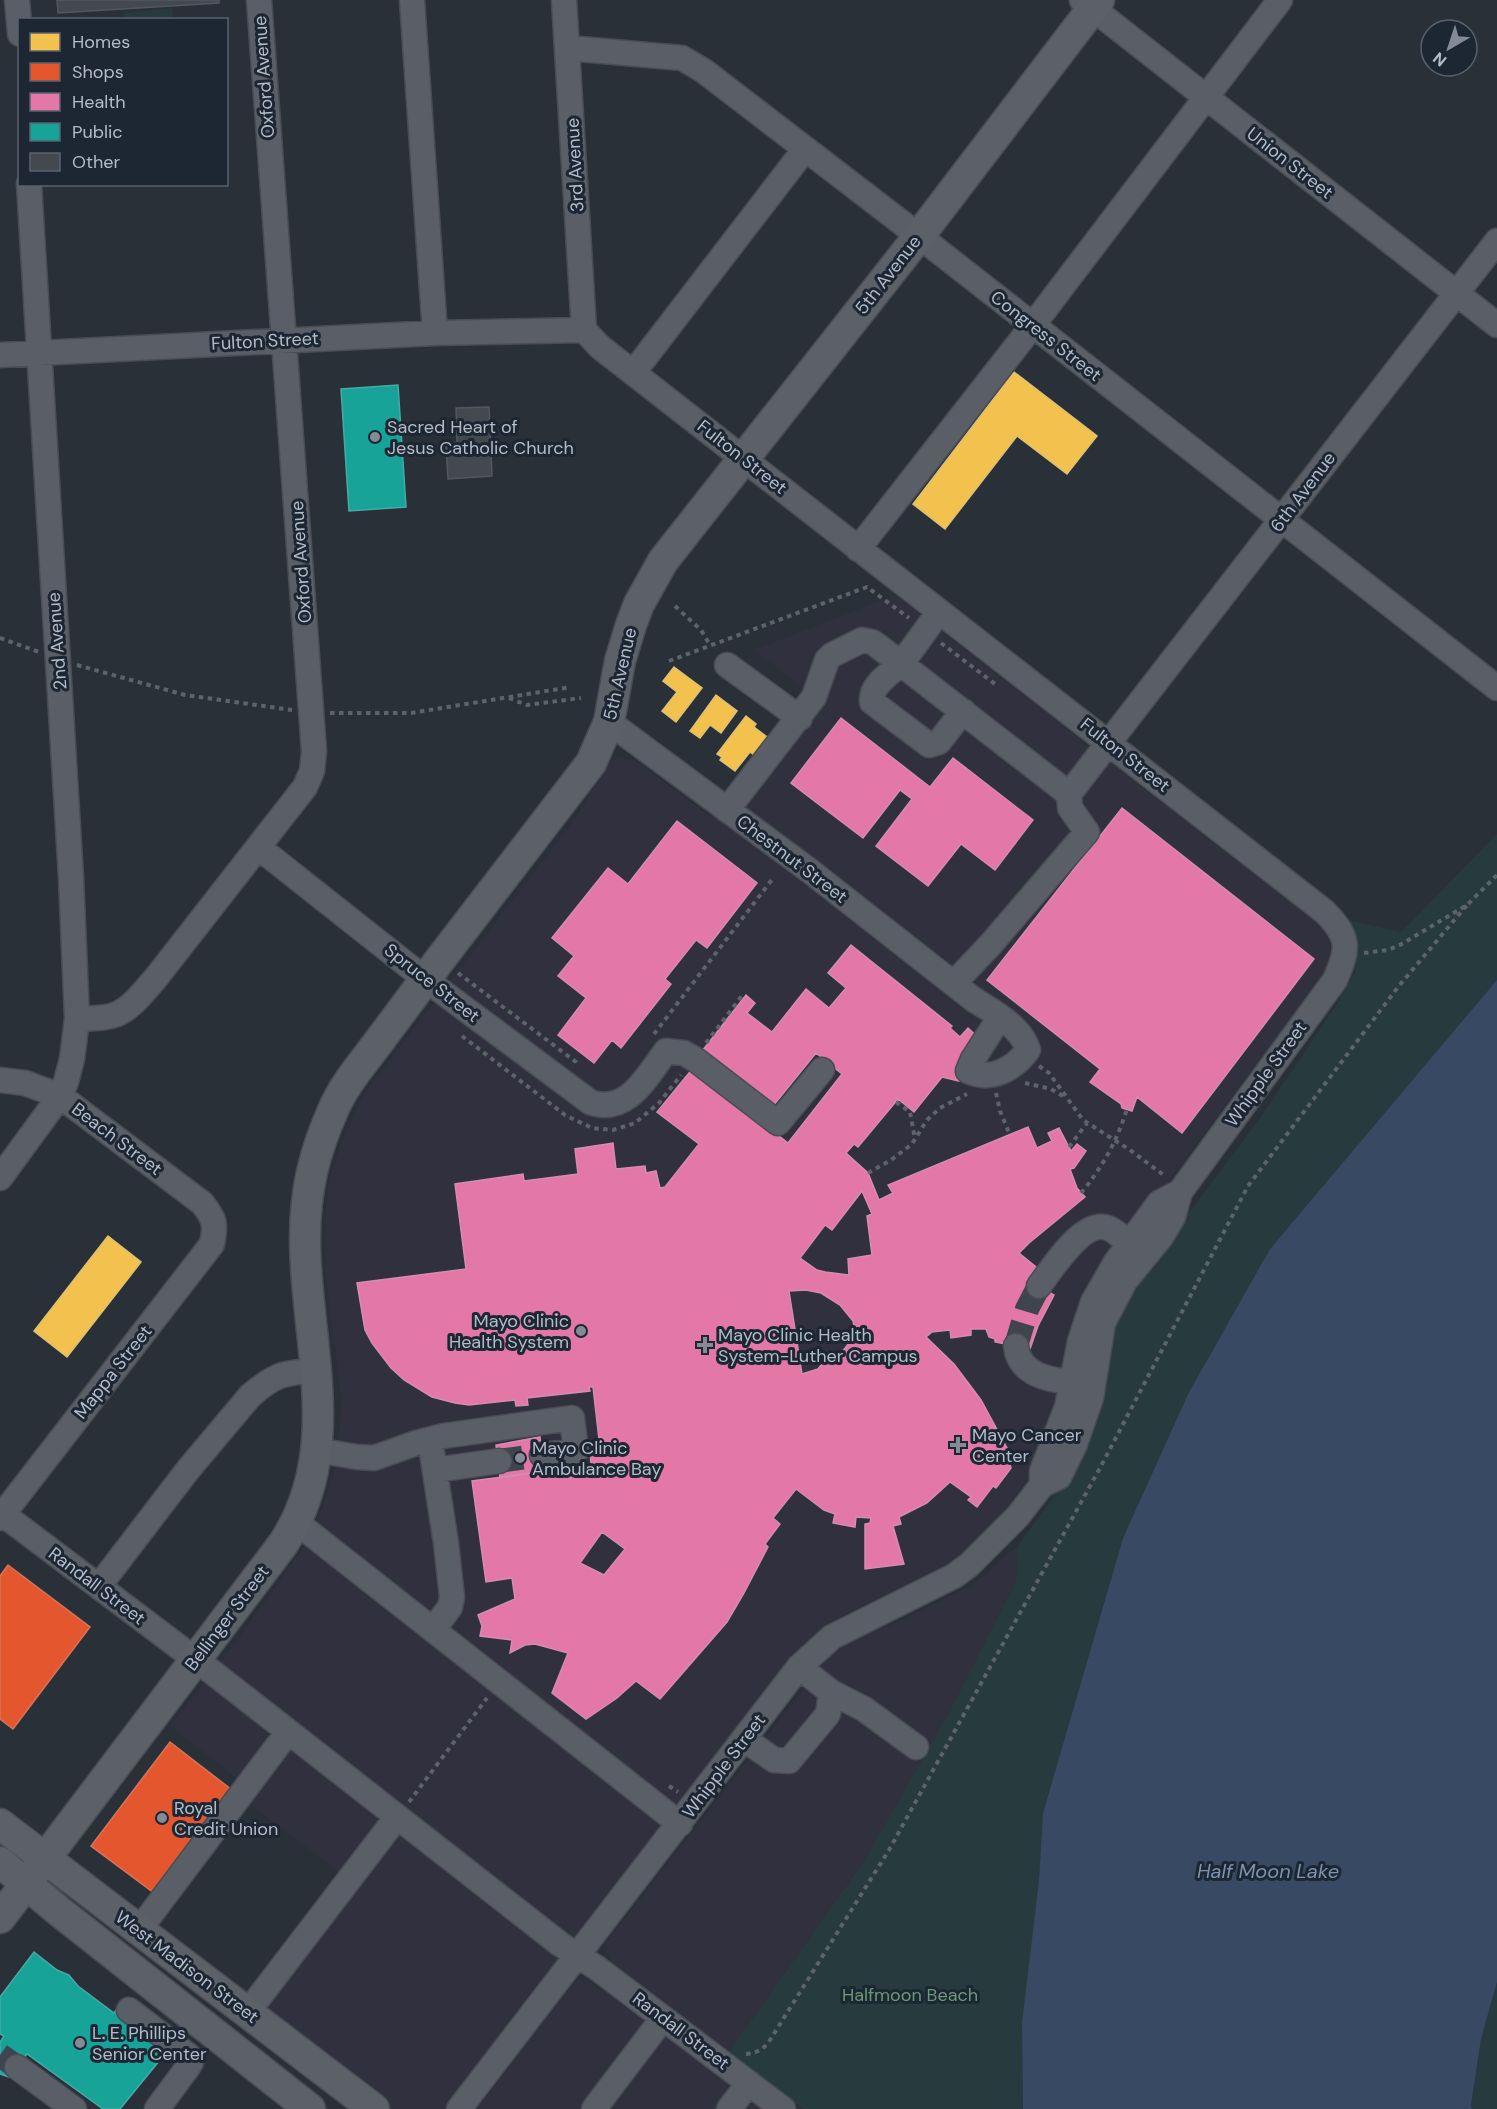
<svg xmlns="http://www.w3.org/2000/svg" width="1497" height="2109" viewBox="0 0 1497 2109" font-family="'DM Sans',sans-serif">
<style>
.medical{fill:#31303e}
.green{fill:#273a3e}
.water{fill:#384963}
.homes{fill:#f2c14e;stroke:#dfc073;stroke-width:1.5}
.shops{fill:#e4572e;stroke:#d6755c;stroke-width:1.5}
.health{fill:#e377a8;stroke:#d58cb2;stroke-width:1.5;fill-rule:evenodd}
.public{fill:#17a398;stroke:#46aaa7;stroke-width:1.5}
.building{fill:#444950;stroke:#52575f;stroke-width:1.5}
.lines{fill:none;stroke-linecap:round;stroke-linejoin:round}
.minor-tunnel{stroke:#3f454e;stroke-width:24;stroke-dasharray:24 12;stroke-linecap:butt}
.minor-casing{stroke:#484c53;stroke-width:27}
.major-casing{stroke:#484c55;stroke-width:33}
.path{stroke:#5d636a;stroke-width:4;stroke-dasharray:4.5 4.5;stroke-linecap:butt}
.minor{stroke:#5a5e66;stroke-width:24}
.major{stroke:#5c6168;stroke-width:30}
.path-bridge{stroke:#5d636a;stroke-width:4;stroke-dasharray:4.5 4.5;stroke-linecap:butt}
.poi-dot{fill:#848b96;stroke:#1d2633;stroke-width:2}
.labels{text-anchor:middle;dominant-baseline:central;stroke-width:6;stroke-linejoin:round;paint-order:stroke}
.street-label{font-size:18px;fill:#b4bcc9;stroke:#1d2633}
.poi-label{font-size:18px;fill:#b4bcc9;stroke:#1d2633;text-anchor:start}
.park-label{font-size:18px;fill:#6b9a76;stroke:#1d2633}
.water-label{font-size:20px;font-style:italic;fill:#7c92b1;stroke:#1d2633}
</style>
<rect width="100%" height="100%" fill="#2a3038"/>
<path class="medical" d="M895,595L1318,924L1325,932L1331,943L1333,951L1328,969L1144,1214L1032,1473L986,1535L937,1572L845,1614L807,1643L793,1658L445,2109H391L245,1995L340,1873L237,1794L244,1784L170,1726L228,1653L302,1550L319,1518L334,1472L340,1423L341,1396L325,1273V1221L329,1179L342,1142L354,1114L369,1087L574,820L611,761L620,757L631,759L640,764L712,818L809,693L754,650Z
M1018,1545L1016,1581L946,1718L905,1791L864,1861L728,2053L612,1962L606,1951L607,1941L829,1657L843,1646L865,1634L893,1624L970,1586L999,1563Z
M584,1980L593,1983L765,2109H477L571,1986L577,1981Z"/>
<path class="green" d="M172,8L173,19H124L123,13Z
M1497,834V982L1270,1249L1188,1394L1123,1538L1043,1813L1039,1880L1022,2022L1023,2109H804L728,2053L864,1861L946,1718L1016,1581L1018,1545L1070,1476L1117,1313L1135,1284L1256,1124L1333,1010L1355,973L1358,944L1348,920L1401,932Z
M1497,1982V2109H1472L1471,2105L1481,2039Z"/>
<path class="water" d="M1497,980V1982L1481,2039L1471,2105L1472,2109H1023L1022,2022L1039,1880L1043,1813L1123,1538L1188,1394L1270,1249Z"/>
<path class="homes" d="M1014,372L1097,436L1067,474L1017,436L945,529L913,504Z
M674,667L702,688L676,722L662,711L677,692L663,681Z
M716,695L737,711L721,733L710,725L700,738L690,731Z
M746,716L756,724L754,727L767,737L754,755L750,752L735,771L720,760L722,757L717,754Z
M108,1236L141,1262L67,1357L34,1331Z"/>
<path class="shops" d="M8,1565L90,1627L13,1729L0,1719V1576Z
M170,1742L232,1790L154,1893L91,1846Z"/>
<path class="health" d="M841,718L930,787L953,758L1033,820L995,870L961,844L928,886L876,846L912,799L900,790L863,838L791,783Z
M1122,808L1314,959L1182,1133L1137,1097L1132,1111L1122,1108L1121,1104L1090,1082L1100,1069L987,980Z
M677,821L757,883L707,948L696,940L665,979L671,984L621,1048L612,1040L594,1063L558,1035L586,998L558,976L574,956L552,938L608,868L628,884Z
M851,945L952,1026L950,1028L960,1037L968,1028L979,1038L963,1059L959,1081L942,1077L914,1112L898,1099L858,1147L854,1144L846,1153L868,1173L879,1200L893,1193L888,1185L1028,1127L1037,1148L1052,1141L1048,1133L1059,1128L1071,1151L1077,1144L1086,1151L1074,1168L1070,1169L1077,1188L1085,1197L1029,1243L1019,1253L1036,1267L1028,1280L1054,1295L1038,1326L1030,1349L995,1342V1339L989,1337L986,1329H971V1335L951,1338L950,1330L932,1332L926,1337L954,1364L981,1400L1014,1461L1010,1464L1011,1468L996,1488L993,1486L977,1507L968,1500L971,1497L950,1482L927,1503L899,1517L901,1524L893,1526L904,1564L865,1569V1524L870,1523L871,1518L856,1517L855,1527L833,1523L835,1514L824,1510L796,1489L773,1518L780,1524L765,1544L768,1547L744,1593L727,1622L660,1699L636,1681L617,1698L586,1719L552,1693L568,1653L535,1644L525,1645L510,1653L512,1640L480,1636L482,1626L478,1615L515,1599L512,1578L486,1582L472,1481L591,1465L590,1449L600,1448L593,1387H589L590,1391L527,1398L528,1405L516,1406L515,1400L469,1405L455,1403L432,1397L404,1380L391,1368L372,1343L365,1330L357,1283L466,1269L455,1184L523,1174L524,1181L578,1174L575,1149L613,1143L616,1169L645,1166L646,1173L656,1171L660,1188L665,1187L699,1144L657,1112L693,1068L788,1143L842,1074L816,1053L773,1106L702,1051L746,995L755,1003L747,1013L772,1032L806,989L829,1008L846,988L828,973ZM862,1191L872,1214L867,1216L872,1255L848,1259L849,1275L825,1272L817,1270L800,1258L825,1225L832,1230ZM806,1290L821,1293L840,1305L853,1321L856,1334L839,1356L832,1351L818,1369L802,1374L789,1291ZM602,1532L625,1549L604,1575L580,1563Z
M540,1437L543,1471L500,1478L496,1445Z"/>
<path class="public" d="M398,385L406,507L349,511L341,389Z
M34,1952L57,1970L69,1975L78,1986L114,2013L116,2010L168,2050L120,2109H103L27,2054L9,2077L0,2074V2042L4,2036L0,2034V1997Z"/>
<path class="building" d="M57,0H219V3L58,13Z
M489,407L492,476L448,479L446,444L457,443L456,408Z"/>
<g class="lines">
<path class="minor-tunnel" d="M1016,1346L1027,1309L1039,1286
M499,1461L542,1455
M0,2055L17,2067"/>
<g class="minor-casing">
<path id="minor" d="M17,0L20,34
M412,0L435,333
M564,0L584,330
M1082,0L1497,325
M568,48L682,58L704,71L919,236L1497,688
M0,355L435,333L584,330L600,347L1325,912C1350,938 1349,948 1335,980L1180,1192L1173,1217L1161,1237L1125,1281L1103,1323L1091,1398L1075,1444L1059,1477L1042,1485L1018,1516L969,1565L954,1576L832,1637L799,1667L459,2109
M633,373L805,149
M858,549L1033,325L1280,0
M939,612C927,628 915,646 902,662C892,673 870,684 872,702L929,745L939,742L963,711
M727,665L800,718
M609,722L810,871L973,999C992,1011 1022,1027 1028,1050C1014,1069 991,1082 968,1071L973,1059L1000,1017
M727,810L814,697L827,660L832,655L862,640L872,642L878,646L1069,794
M258,847L425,979L590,1102C627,1116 647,1076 666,1051L684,1053L696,1060L778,1123L822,1070
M954,983L991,944L1087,832L1070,808L1069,794L1497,241
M77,1019C88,1018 100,1019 111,1016C129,1012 143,992 155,979L305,787L312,771L314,751L259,0
M0,1080L25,1083L60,1096L202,1203C215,1219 216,1224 212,1244L0,1518
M0,1178L60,1096L66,1082L72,1059L77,1019L71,877L29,184
M1039,1286C1052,1269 1083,1218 1108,1228C1120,1233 1132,1247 1141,1256
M1016,1346C1019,1379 1061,1383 1086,1381
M430,1440L446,1543L452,1597L450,1607L433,1630
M316,1450L357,1457L374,1458L416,1443L443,1436L572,1418L576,1451L542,1455
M435,1470L499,1461
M1042,1485V1471L1067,1407L1080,1341L1093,1302L1116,1262L1159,1203L1180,1192
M0,1512L216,1675L560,1944L597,1968L783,2109
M296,1522L680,1824
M99,1586L187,1471L250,1396C275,1374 285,1372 317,1371
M831,1692L864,1709L916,1747
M744,1739L774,1760L789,1761L828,1714L831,1692L799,1667
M139,1930L288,1732
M129,2010L189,2056L191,2062L188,2067L157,2109
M247,2013L397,1817
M17,2067L74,2109
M594,2109L663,2018
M729,2109L749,2083"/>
</g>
<g class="major-casing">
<path id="major" d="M0,1824L374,2109
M0,1862L60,1912L310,2109
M0,1918L283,1544C359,1429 283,1296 312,1172C317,1150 325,1128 334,1108C344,1085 362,1064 377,1044C399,1015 420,986 442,957C492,892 541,828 591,763L609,722L620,661L631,625L639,604L663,561L919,236L1099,0"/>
</g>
<path class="path" d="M675,606L701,630L710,645
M0,638L39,652
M941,643L995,684
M669,661L867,587L909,618
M77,665L185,695L292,710
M509,698L527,705L581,698
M330,713H411L571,687
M1364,953L1388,950L1400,945L1467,905L1497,875
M458,973L576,1062L578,1065
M654,1034L774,877
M462,1036L565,1115L592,1128L613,1130L635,1123L659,1103L681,1075
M706,1043L744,993
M1039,1066L1049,1073L1083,1120L1130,1150L1165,1176
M1025,1083L1051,1089L1066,1098
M996,1093L1000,1111L1010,1135
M896,1102L910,1112L915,1139
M1069,1147L1087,1123
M868,1173L891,1160L912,1144L927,1120L940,1108L967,1094
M669,1786L678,1792
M409,1802L487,1698
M746,2054C757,2053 764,2049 770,2040L889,1850L1100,1468L1248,1186L1398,987L1467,905"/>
<use href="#minor" class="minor"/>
<use href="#major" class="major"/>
<path class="path-bridge" d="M1081,1193C1102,1168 1117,1141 1127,1109"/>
</g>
<g class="poi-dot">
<circle cx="375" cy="437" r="6"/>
<circle cx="581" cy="1331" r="6"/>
<path d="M702 1336h6v6h6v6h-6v6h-6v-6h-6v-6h6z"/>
<path d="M955 1436h6v6h6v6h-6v6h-6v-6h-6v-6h6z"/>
<circle cx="520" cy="1458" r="6"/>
<circle cx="162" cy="1818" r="6"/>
<circle cx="80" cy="2043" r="6"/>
</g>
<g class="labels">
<g class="street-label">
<text transform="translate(264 77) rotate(-94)">Oxford Avenue</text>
<text transform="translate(1290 163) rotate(38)">Union Street</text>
<text transform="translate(575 165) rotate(-93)">3rd Avenue</text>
<text transform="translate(888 275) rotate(-52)">5th Avenue</text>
<text transform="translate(1046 336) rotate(38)">Congress Street</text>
<text transform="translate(265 341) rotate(-3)">Fulton Street</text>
<text transform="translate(742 457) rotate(38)">Fulton Street</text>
<text transform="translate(1303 492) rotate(-53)">6th Avenue</text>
<text transform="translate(301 562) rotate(-94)">Oxford Avenue</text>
<text transform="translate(57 641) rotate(-94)">2nd Avenue</text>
<text transform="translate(620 674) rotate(-77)">5th Avenue</text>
<text transform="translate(1125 755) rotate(38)">Fulton Street</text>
<text transform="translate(792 859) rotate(37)">Chestnut Street</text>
<text transform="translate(432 983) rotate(38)">Spruce Street</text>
<text transform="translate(1266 1074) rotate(-54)">Whipple Street</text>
<text transform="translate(117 1139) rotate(37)">Beach Street</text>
<text transform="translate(113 1372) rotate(-52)">Mappa Street</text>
<text transform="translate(97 1586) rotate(37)">Randall Street</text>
<text transform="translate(227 1618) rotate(-53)">Bellinger Street</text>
<text transform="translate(724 1766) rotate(-53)">Whipple Street</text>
<text transform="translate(187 1967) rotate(37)">West Madison Street</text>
<text transform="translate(681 2031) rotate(37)">Randall Street</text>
</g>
<g class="poi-label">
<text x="387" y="427">Sacred Heart of<tspan x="387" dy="21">Jesus Catholic Church</tspan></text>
<text x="569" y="1321" text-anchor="end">Mayo Clinic<tspan x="569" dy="21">Health System</tspan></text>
<text x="718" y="1335">Mayo Clinic Health<tspan x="718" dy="21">System-Luther Campus</tspan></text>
<text x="972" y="1435">Mayo Cancer<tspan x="972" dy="21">Center</tspan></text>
<text x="532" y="1448">Mayo Clinic<tspan x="532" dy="21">Ambulance Bay</tspan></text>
<text x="174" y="1808">Royal<tspan x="174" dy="21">Credit Union</tspan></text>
<text x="92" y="2033">L. E. Phillips<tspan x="92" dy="21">Senior Center</tspan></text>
</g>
<g class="park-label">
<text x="910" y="1995">Halfmoon Beach</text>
</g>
<g class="water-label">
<text x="1268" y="1871">Half Moon Lake</text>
</g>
</g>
<rect x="18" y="18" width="210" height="168" fill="#1d2633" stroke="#59626f" stroke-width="1.5"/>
<rect x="30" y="33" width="30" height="18" fill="#f2c14e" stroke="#59626f" stroke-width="1.5"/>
<text x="72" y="48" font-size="18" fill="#b4bcc9">Homes</text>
<rect x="30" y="63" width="30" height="18" fill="#e4572e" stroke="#59626f" stroke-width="1.5"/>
<text x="72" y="78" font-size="18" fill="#b4bcc9">Shops</text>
<rect x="30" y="93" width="30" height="18" fill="#e377a8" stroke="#59626f" stroke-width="1.5"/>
<text x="72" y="108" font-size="18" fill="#b4bcc9">Health</text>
<rect x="30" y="123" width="30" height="18" fill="#17a398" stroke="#59626f" stroke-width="1.5"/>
<text x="72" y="138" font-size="18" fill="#b4bcc9">Public</text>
<rect x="30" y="153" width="30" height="18" fill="#444950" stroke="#59626f" stroke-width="1.5"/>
<text x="72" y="168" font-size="18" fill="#b4bcc9">Other</text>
<g transform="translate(1449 48) rotate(219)"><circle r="28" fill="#1d2633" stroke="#59626f" stroke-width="1.5"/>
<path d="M0-4.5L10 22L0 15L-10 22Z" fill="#848b96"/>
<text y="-9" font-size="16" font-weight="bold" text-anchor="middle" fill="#b4bcc9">N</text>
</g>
</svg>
